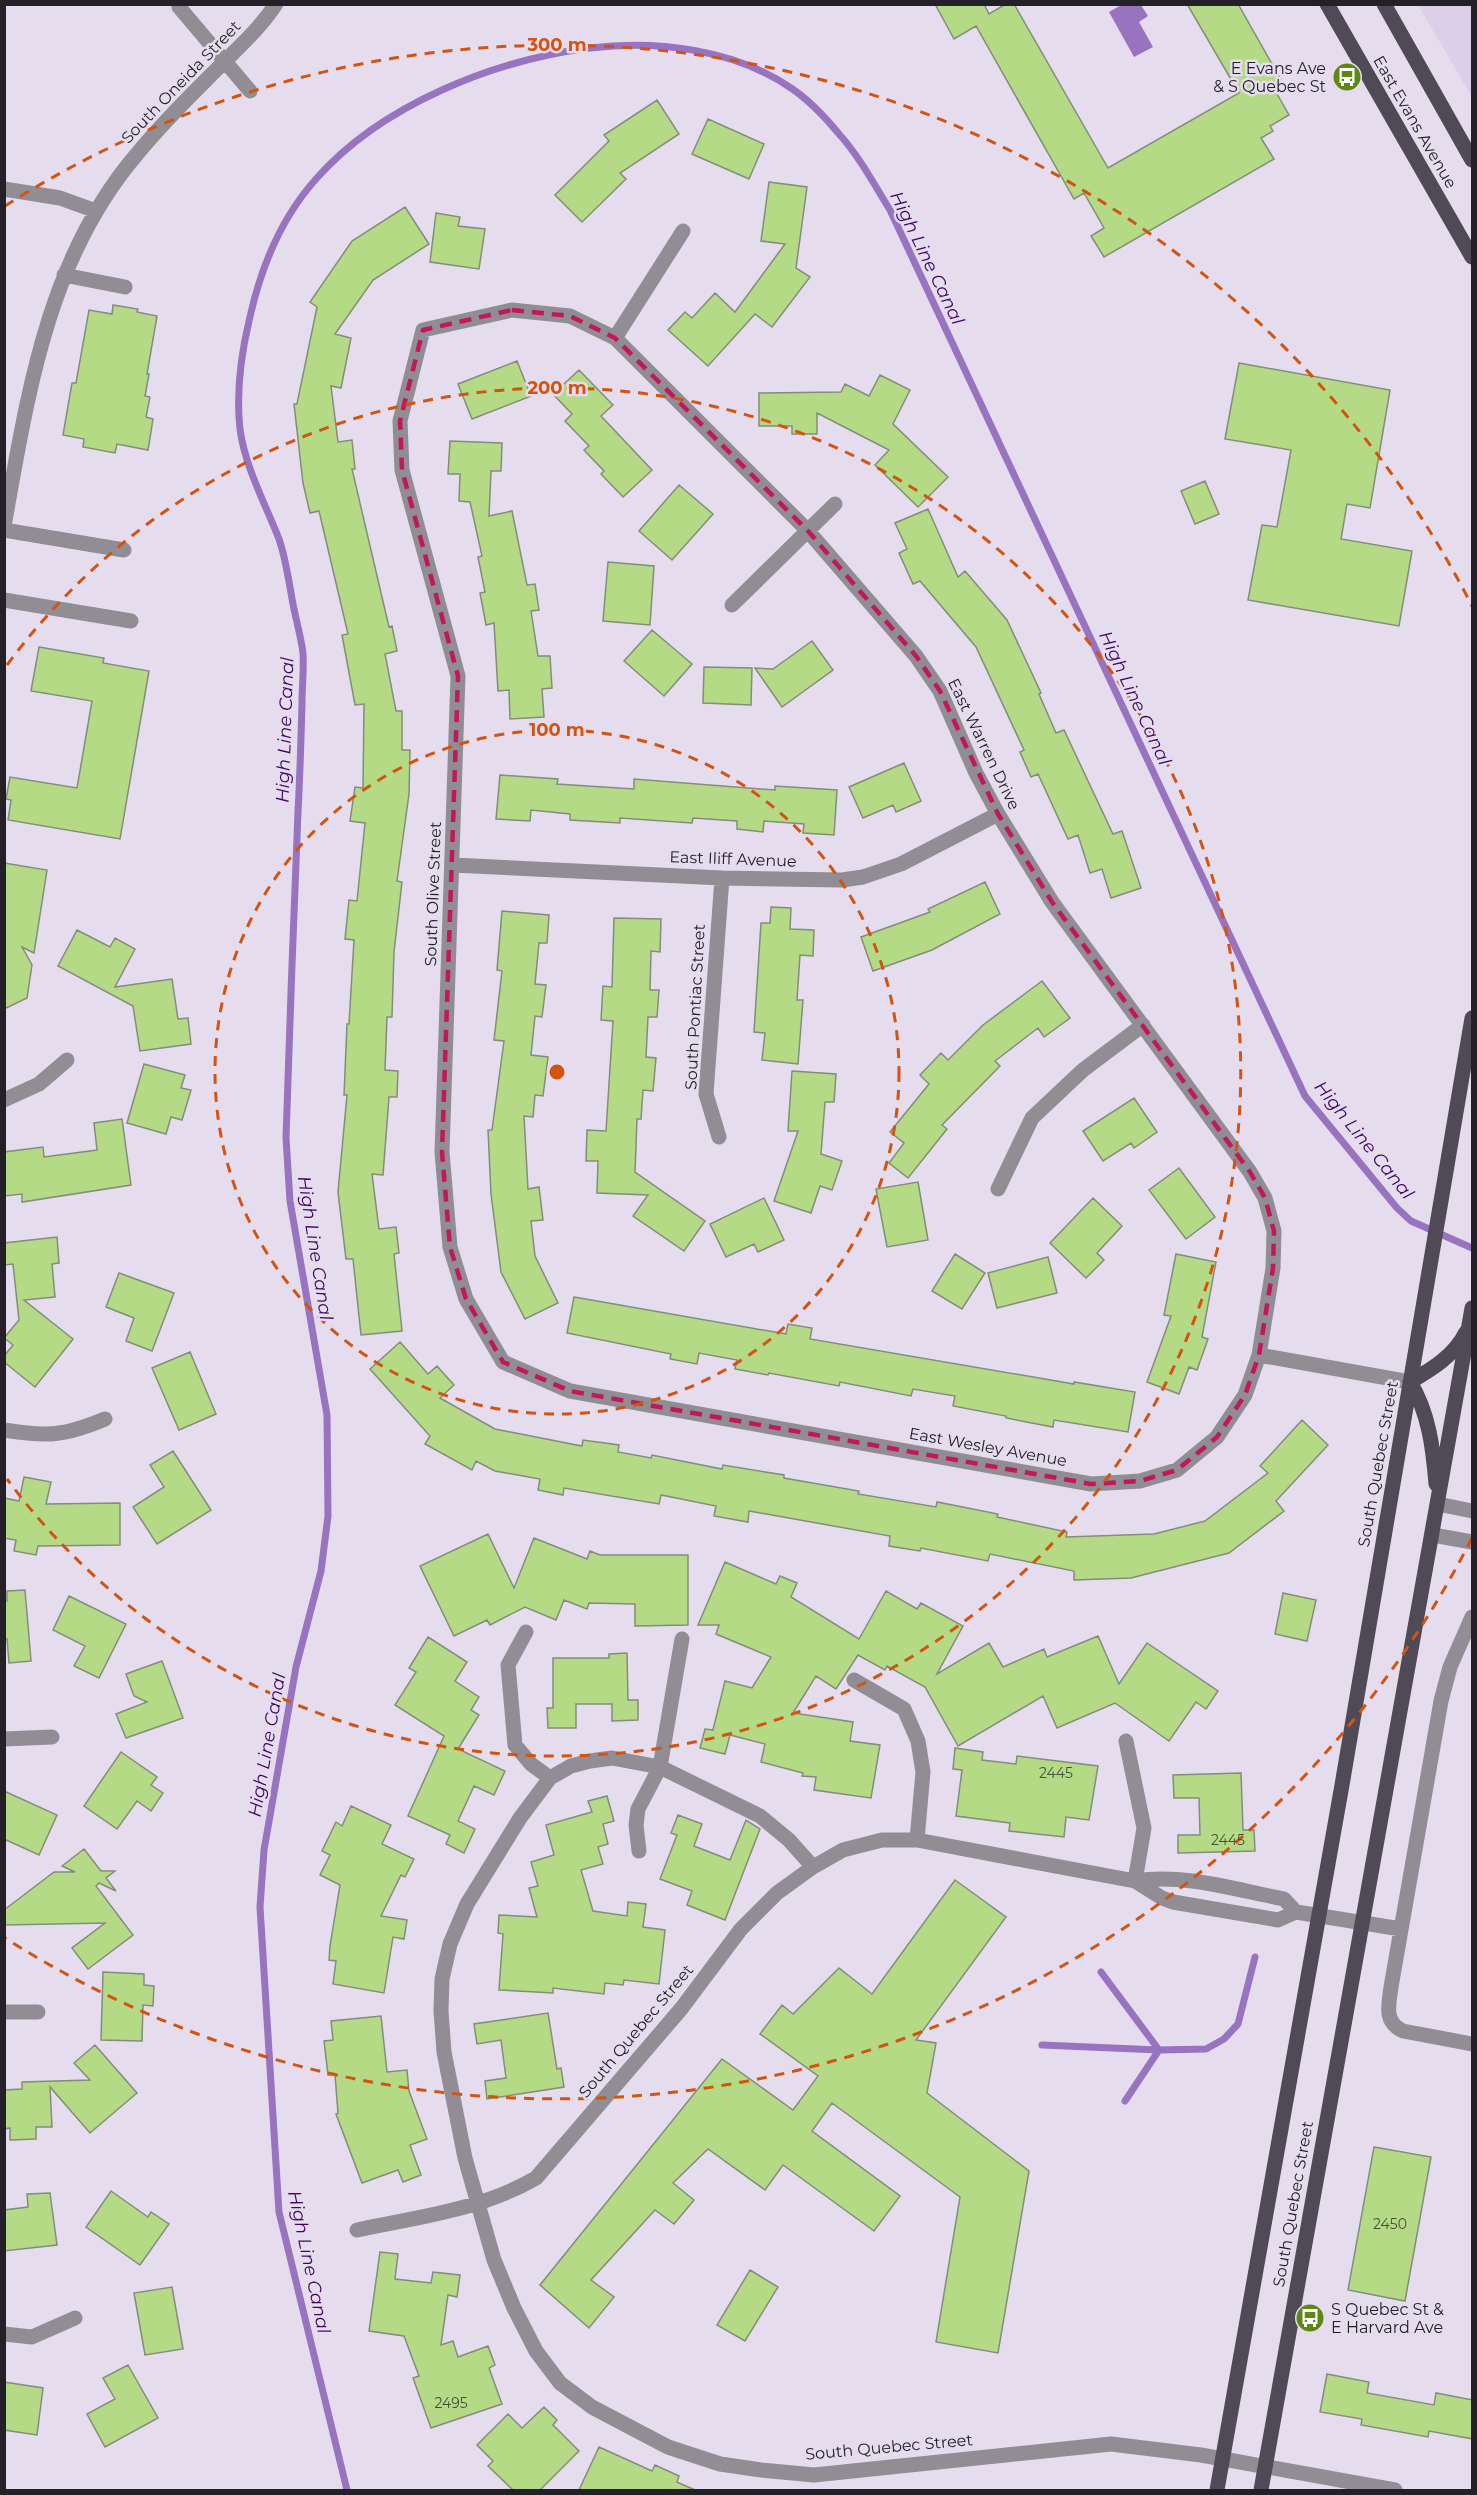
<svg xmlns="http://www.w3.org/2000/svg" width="1477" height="2495" viewBox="0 0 1477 2495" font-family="Montserrat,sans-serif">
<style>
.built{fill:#dbd0e8}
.water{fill:#9873bf}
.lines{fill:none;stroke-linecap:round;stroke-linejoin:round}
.stream{stroke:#9873bf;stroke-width:7}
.building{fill:#b4da86;stroke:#848c7c;stroke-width:1.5}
.minor{stroke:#918d94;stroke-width:15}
.major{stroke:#4f4a56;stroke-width:15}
.marked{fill:none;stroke:#c2185b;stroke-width:4.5;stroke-dasharray:12 8;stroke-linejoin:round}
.ring{fill:none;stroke:#d4530f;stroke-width:3;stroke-dasharray:10 8}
.labels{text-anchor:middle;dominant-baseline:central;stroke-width:5;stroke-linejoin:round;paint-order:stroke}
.number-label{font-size:14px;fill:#474f3f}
.poi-label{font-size:16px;fill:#232127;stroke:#e5ddee;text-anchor:end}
.street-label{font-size:16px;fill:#232127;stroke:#e5ddee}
.water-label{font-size:18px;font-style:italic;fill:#3f0464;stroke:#e5ddee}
.centre{fill:#d4530f;stroke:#e5ddee;stroke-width:3}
.ring-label{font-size:18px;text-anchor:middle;font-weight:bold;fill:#d4530f;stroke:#e5ddee;stroke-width:5;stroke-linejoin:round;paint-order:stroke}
</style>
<rect width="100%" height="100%" fill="#e5ddee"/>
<path class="built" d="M1418,5H1472V97Z"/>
<path class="water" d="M1123,4L1141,5L1148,16L1139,22L1153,47L1134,57L1109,12Z"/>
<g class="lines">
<path class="stream" d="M1101,1972L1159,2050
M1042,2045L1159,2050L1206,2049L1224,2039L1238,2024L1255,1957
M1125,2101L1159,2050
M347,2490L279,2212L260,1907L264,1850L296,1667L321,1571L328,1516L327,1415L290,1201L286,1138C289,1029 294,921 298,812C300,776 301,740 302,703C302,687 304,670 303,653C301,637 296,620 293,604C289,583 286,559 279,539C265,503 245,467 240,429C236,393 241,355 249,321C260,270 281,218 316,179C381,105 494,60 590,48C657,40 734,49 791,88C809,100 825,117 839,134C859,156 874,184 890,210L1305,1096L1397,1208L1411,1221L1472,1248"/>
</g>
<path class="building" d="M935,4H984L989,14L1006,4H1014L1108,168L1239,93L1187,4H1238L1281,80L1272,85L1289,115L1270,126L1273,131L1261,138L1274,159L1104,257L1091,236L1104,228L1084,193L1074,199L976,26L954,39Z
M657,100L679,134L620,173L626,179L582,222L555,195L609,141L604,135Z
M708,119L764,144L749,179L692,154Z
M769,182L807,187L796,268L810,277L772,327L755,314L708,366L668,330L685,312L692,318L715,293L735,312L785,244L761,241Z
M405,207L429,244L373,280L335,334L351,338L341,388L331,386L338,442L352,440L355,469H352L389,627L392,626L397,651L385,654L396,711H402V750H410L409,794L397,881L402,882L394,952L392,1017H387L385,1070L398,1071L397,1097H389L383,1175L372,1174L379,1229L396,1227L399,1253L394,1254L402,1331L361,1335L353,1259H346L338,1192L347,1095H344L347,1024H349L354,940L345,939L349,900L357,901L365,823L350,821L355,787L363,788L364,704L355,705L342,635L348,634L319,511L310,513L303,483L294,404H297L317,307L310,302L352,241Z
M436,213L460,217L458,226L485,229L479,269L430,262Z
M113,305L138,309L137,312L157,316L147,374H149L145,396L150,397L146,417L153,419L148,450L117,444L115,453L83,447L84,439L63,435L72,383H76L89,310L112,314Z
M517,361L531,396L472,419L458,384Z
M1239,363L1390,390L1370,508L1347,504L1341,539L1412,551L1399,626L1248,600L1262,525L1277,527L1291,450L1225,439Z
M579,370L613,405L601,416L652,470L623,497L601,474L604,471L584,450L589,446L565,421L572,414L553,394Z
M880,375L910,390L893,424L948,477L918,507L875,465L889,450L817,413V434H792V426H759V393L841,392L845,384L869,396Z
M450,441L502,443L501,471H491L489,516L512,511L527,585L535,584L539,610L531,611L538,656H550L552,688L542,689L544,717L510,719L509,690L498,691L494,623L486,625L480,593L485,592L478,557L482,556L470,502L459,501L460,474H448Z
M1205,481L1219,514L1195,524L1181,491Z
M679,485L713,514L672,560L639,531Z
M928,509L958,577L965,571L1007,620L1041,693L1039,694L1056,733L1064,730L1113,834L1122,831L1141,888L1111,898L1102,869L1090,873L1078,835L1068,839L1038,774L1031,777L1020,752L1024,750L976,647L920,581L913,584L899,553L907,549L895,523Z
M608,562L654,566L650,625L603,621Z
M652,630L692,664L664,696L624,661Z
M812,641L833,670L782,707L755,668L773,669Z
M39,647L104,658L103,663L149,671L120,839L8,820L11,800L6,799L10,777L77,788L92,701L31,691Z
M704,667L752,668L751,705L703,703Z
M904,763L921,801L896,812L893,805L863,818L849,787Z
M500,775L558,779L557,784L634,789V779L775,790V786L837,790L834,835L803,833L804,824L764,821L763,832L737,829V821L693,818L692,823L620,818V823L570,820V814L531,810L530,821L496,819Z
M4,863L47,870L34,953L22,947L32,965L27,998L4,1009Z
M985,882L1000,914L932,950L873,971L861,937L930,912L928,909Z
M771,907L791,908L790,929L814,930L813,956L800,955L797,1000H803L798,1064L762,1060L765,1033L754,1032L761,923H770Z
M502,911L549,915L547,943H539L535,984L546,985L542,1017L535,1016L531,1055L548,1057L543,1096L535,1095L533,1117L524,1116L528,1189L539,1187L543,1220L531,1221L535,1256L558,1303L525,1319L501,1272L491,1194L488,1130H492L504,1041L494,1040L502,971L497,970Z
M614,918L661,919L660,952L651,951L650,990H659L657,1017H648L646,1057L656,1058L653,1091L643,1090L641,1119H637L635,1172L705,1221L684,1251L633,1216L648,1195L597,1193L598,1161H586L587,1130L606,1131L613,1021L601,1020L603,986L612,987Z
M77,930L110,947L115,938L135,949L115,987L172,979L178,1019L188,1018L191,1044L140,1051L133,1006L58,966Z
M1042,981L1070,1018L1044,1037L1038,1028L995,1061L1000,1066L942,1125L947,1129L908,1178L889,1163L904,1143L890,1132L929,1084L920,1075L941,1053L948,1060L983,1025Z
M144,1064L185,1075L181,1088L191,1090L182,1120L171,1117L166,1134L127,1123Z
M792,1071L836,1074L834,1102H825L821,1154L842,1161L832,1190L820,1186L811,1213L774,1201L798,1131H788Z
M1134,1098L1157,1132L1134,1148L1131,1143L1103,1161L1083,1131Z
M122,1119L131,1185L22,1202V1194L4,1196V1152L43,1147L44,1157L97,1150L94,1123Z
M1179,1168L1215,1217L1186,1239L1149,1190Z
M918,1182L928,1240L887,1247L876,1189Z
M764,1198L784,1240L758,1252L754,1244L726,1257L710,1224Z
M1093,1198L1122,1226L1097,1253L1104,1260L1086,1278L1050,1243Z
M57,1237L59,1263L52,1264L55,1297L24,1300L73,1339L35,1387L4,1362V1356L13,1345L4,1338L19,1320L13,1264L4,1265V1243Z
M955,1254L985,1273L962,1309L932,1291Z
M1176,1254L1216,1262L1202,1337L1208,1339L1197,1370L1189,1367L1179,1394L1147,1382L1171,1316L1164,1315Z
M1048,1257L1057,1293L997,1308L988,1273Z
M119,1273L174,1293L152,1351L126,1341L134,1318L106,1307Z
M574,1297L786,1334L788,1324L812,1328L810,1339L1074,1384V1382L1135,1392L1128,1432L1054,1420L1053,1427L1006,1418V1416L953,1406L955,1396L913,1389L911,1396L840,1382L839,1386L769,1373L768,1375L735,1369L737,1360L699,1353L697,1364L670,1359L671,1354L567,1333Z
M400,1342L428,1374L437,1366L454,1385L440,1398L495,1429L582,1446L583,1440L619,1445L618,1452L651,1458L652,1455L722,1469L723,1465L784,1475V1478L859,1491L858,1494L936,1507L937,1502L998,1514L997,1517L1067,1532L1066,1537L1154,1534L1205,1521L1268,1473L1260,1466L1302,1420L1328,1445L1276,1501L1284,1511L1229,1553L1131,1578L1074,1580V1571L990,1554L988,1561L921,1548L920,1551L889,1546L890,1536L749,1511L748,1522L714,1516L716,1506L661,1495L659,1504L564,1488L563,1495L538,1490L540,1479L495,1471L476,1461L472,1470L425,1444L430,1436L370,1369Z
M190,1352L216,1414L179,1430L152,1368Z
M173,1451L211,1510L157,1544L133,1507L164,1487L150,1465Z
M24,1477L51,1482L46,1504L120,1503V1545L38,1546L36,1555L14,1551L16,1540L4,1538V1498L19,1501Z
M488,1534L514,1588L534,1538L587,1559L590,1551L600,1555H688V1625L635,1626V1604L589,1603L587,1609L564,1600L556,1620L525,1607L490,1625L487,1620L454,1636L420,1566Z
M725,1562L776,1584L780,1576L797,1583L791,1597L859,1639L886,1591L917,1609L921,1603L963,1626L937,1674L989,1643L1003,1667L1044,1649L1047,1657L1098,1636L1119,1684L1147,1643L1218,1691L1206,1709L1196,1702L1169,1741L1115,1703L1057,1728L1043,1696L958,1746L925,1687L887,1666L885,1670L858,1655L836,1689L816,1676L793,1713L853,1722L850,1741L880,1745L871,1798L814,1790L816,1777L802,1776L803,1773L761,1762L765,1744L730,1735L725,1754L700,1748L705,1729L713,1730L725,1681L752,1688L771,1657L716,1634L719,1625H698Z
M25,1590L31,1661L9,1663L7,1639H4V1602L7,1601V1591Z
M1283,1593L1316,1600L1307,1641L1275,1634Z
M69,1596L126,1624L99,1678L74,1666L85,1646L53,1630Z
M428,1637L467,1662L455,1681L479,1697L471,1710L479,1715L458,1749L505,1771L494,1795L474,1786L458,1821L475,1829L464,1853L446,1844L450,1835L408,1816L444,1736L395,1705L416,1672L409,1668Z
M627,1653L628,1700H638V1720L612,1721V1704H576V1728H548L547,1708H553V1658H609V1654Z
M162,1661L183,1718L126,1738L116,1714L147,1702L134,1696L126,1674Z
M955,1748L983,1752L982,1760L1016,1764L1017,1756L1098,1766L1089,1820L1066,1817L1064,1837L1009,1831L1010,1823L956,1816L962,1770L953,1769Z
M121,1752L157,1777L151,1785L163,1793L151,1811L137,1801L117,1829L84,1806Z
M1241,1773L1243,1830H1254L1255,1851L1178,1853V1835H1200L1199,1798H1174L1173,1775Z
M4,1791L57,1815L39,1855L4,1839Z
M607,1796L614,1821L603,1824L608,1844L598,1847L603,1864L581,1870L593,1911L627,1916L628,1902L646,1904L643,1927L665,1930L659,1984L624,1980L623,1985L605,1983L604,1994L553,1988V1993L499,1990L503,1934L498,1933L499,1915L537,1917L529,1888L538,1886L531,1862L554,1855L546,1825L592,1812L588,1801Z
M351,1806L391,1825L382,1844L414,1859L405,1877L401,1875L381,1916L407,1920L404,1939L393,1937L384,1993L333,1984L336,1961L329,1960L330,1946L340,1885L320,1875L330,1855L322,1851L336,1822L342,1826Z
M678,1815L702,1824L694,1846L730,1860L746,1820L760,1829L725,1920L687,1905L692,1891L660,1879L677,1835L671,1833Z
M84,1849L101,1871H115L106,1878L116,1891L99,1883L96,1886L133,1935L88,1969L72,1948L105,1923L4,1925V1910L54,1872H75L62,1866Z
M955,1880L1006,1917L916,2040L936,2043L927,2093L1029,2171L998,2353L936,2342L960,2197L832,2103L812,2131L900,2196L874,2231L783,2165L765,2190L708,2149L673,2183L694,2200L674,2224L655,2210L591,2280L614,2297L589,2328L540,2285L722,2059L793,2110L818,2076L760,2034L782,2005L793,2014L839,1968L872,1994Z
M103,1972L144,1974V1985L154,1986L153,2006L143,2005L142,2041L101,2040Z
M548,2013L557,2069L561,2068L564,2087L487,2099L485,2081L506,2078L501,2040L477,2044L474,2024Z
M381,2016L387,2072L407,2070L409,2091L427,2139L410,2145L421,2175L403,2182L398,2170L362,2183L336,2114L338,2113L335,2075H328L324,2041L333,2040L331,2021Z
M95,2045L137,2093L90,2133L50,2087L52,2127H36V2139L10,2140V2128L4,2129V2090L22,2089V2082L90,2080L74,2063Z
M1374,2147L1431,2157L1405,2301L1348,2290Z
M111,2191L148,2217L151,2212L169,2224L140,2265L86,2227Z
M50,2193L57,2245L4,2251V2210L28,2207L27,2194Z
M380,2252L398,2254L395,2279L431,2283L433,2272L460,2275L457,2297L448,2295L441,2345L453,2341L458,2357L488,2346L495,2365L489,2368L502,2404L431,2428L413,2378L419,2376L404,2336L369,2331Z
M750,2270L778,2287L745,2341L717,2325Z
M172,2287L183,2349L145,2355L134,2293Z
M128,2365L158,2418L105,2447L87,2414L115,2399L103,2378Z
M1327,2374L1369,2382L1367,2393L1434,2405L1436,2393L1473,2400V2439L1429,2431L1428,2437L1361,2425L1362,2419L1320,2412Z
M4,2382L43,2388L37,2435L4,2430Z
M544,2407L557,2420L553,2425L579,2451L540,2490H513L488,2466L493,2461L477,2445L508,2414L522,2428Z
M599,2447L652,2471L655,2465L679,2476L677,2482L695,2490H579Z"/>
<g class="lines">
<path class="minor" d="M179,7L250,91
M4,189L60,198L96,211
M64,275L125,287
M512,310L570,316L615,338L808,531L916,656L940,691L976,773L998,814L1052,902L1250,1172L1265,1198L1274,1231L1273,1268L1259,1355L1245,1395L1217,1437L1177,1470L1140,1481L1091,1484L570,1391L503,1362L466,1299L450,1247L442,1152L458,676L402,470L400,421L423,330Z
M615,338L683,231
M4,526C28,394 47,259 137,154C163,122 192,94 221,65C240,46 261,27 276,4
M4,530L124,550
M4,600L131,621
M732,605L835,504
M453,865L722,878L842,880L863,877L901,864L998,814
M4,1100L39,1084L67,1060
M719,1137L706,1094L722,878
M998,1189L1032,1118L1083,1070L1143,1025
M1259,1355L1410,1382
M4,1430C48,1437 64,1436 105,1419
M1438,1504L1472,1511
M1433,1535L1472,1542
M1472,1617L1450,1667L1441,1701L1391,1987C1389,2004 1383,2022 1403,2031L1472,2044
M526,1632L508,1665L515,1745L531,1764L550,1778
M854,1680L904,1709L918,1741L923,1772L917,1840
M4,1739L52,1737
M1126,1741L1144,1828L1135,1881
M639,1851L636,1825L638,1809L660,1767L682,1639
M813,1867L789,1840L760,1816L660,1767L612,1758L590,1761L571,1766L550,1778L520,1818L467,1904L450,1944L442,1979L441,2011L444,2052L465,2158L494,2260L514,2308L536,2351L560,2383L592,2407L668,2447L720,2464L761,2470L814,2475L1111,2444L1201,2455L1395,2490
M1135,1881C1184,1873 1236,1890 1284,1899L1296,1912L1401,1929
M4,2012H38
M357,2230C418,2217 481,2210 536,2178L681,2009L741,1929L777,1893L813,1867L843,1850L882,1840H917L1135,1881L1162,1898L1173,1902L1278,1920L1296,1912
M4,2334L32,2337L75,2318"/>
<path class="major" d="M1327,4L1472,257
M1384,4L1472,160
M1436,1484C1433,1448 1429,1413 1410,1382C1432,1369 1454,1356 1466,1332
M1217,2490L1342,1785L1472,1018
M1261,2490L1472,1308"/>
</g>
<path class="marked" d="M512,310L570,316L615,338L808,531L916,656L940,691L998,814L1052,902L1250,1172L1265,1198L1274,1231L1273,1268L1259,1355L1245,1395L1217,1437L1177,1470L1140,1481L1091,1484L570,1391L503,1362L466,1299L450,1247L442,1152L458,676L402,470L400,421L423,330Z"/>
<g class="ring">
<circle cx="557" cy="1072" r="342"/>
<path d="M7 665A684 684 0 1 1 7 1479"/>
<path d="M1472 1538A1027 1027 0 0 1 5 1938M5 206A1027 1027 0 0 1 1472 606"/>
</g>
<defs>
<g id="bus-disc" transform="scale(1.5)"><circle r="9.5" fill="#5e8814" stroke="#e5ddee"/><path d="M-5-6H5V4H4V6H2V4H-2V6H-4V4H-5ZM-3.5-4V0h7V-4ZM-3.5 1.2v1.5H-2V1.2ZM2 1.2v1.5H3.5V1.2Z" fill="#fff"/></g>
</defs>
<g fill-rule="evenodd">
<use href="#bus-disc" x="1347" y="77"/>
<use href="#bus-disc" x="1310" y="2318"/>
</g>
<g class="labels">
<g class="number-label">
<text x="1056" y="1773">2445</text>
<text x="1228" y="1840">2445</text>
<text x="1390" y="2224">2450</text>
<text x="451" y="2403">2495</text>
</g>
<g class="poi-label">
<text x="1326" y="68">E Evans Ave<tspan x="1326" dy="18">&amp; S Quebec St</tspan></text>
<text x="1331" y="2309" text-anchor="start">S Quebec St &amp;<tspan x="1331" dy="18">E Harvard Ave</tspan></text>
</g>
<g class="street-label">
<text transform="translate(181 82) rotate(-46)">South Oneida Street</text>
<text transform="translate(1415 122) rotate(60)">East Evans Avenue</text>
<text transform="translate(984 744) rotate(64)">East Warren Drive</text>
<text transform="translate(733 859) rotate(2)">East Iliff Avenue</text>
<text transform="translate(433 894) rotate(-88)">South Olive Street</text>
<text transform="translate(695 1007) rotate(-87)">South Pontiac Street</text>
<text transform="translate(988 1447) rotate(10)">East Wesley Avenue</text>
<text transform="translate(1378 1464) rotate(-80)">South Quebec Street</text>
<text transform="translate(636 2031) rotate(-50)">South Quebec Street</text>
<text transform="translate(1293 2204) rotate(-80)">South Quebec Street</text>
<text transform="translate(889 2447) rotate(-5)">South Quebec Street</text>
</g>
<g class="water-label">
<text transform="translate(927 258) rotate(64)">High Line Canal</text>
<text transform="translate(1135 698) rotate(65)">High Line Canal</text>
<text transform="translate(285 730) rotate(-88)">High Line Canal</text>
<text transform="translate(1364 1140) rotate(51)">High Line Canal</text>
<text transform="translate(315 1248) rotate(81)">High Line Canal</text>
<text transform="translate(267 1745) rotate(-80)">High Line Canal</text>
<text transform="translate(309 2262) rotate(78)">High Line Canal</text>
</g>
</g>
<circle cx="557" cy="1072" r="9" class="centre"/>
<g class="ring-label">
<text x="557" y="51">300 m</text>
<text x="557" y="394">200 m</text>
<text x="557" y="736">100 m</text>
</g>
<rect width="1477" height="2495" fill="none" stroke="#232127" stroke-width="12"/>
</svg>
